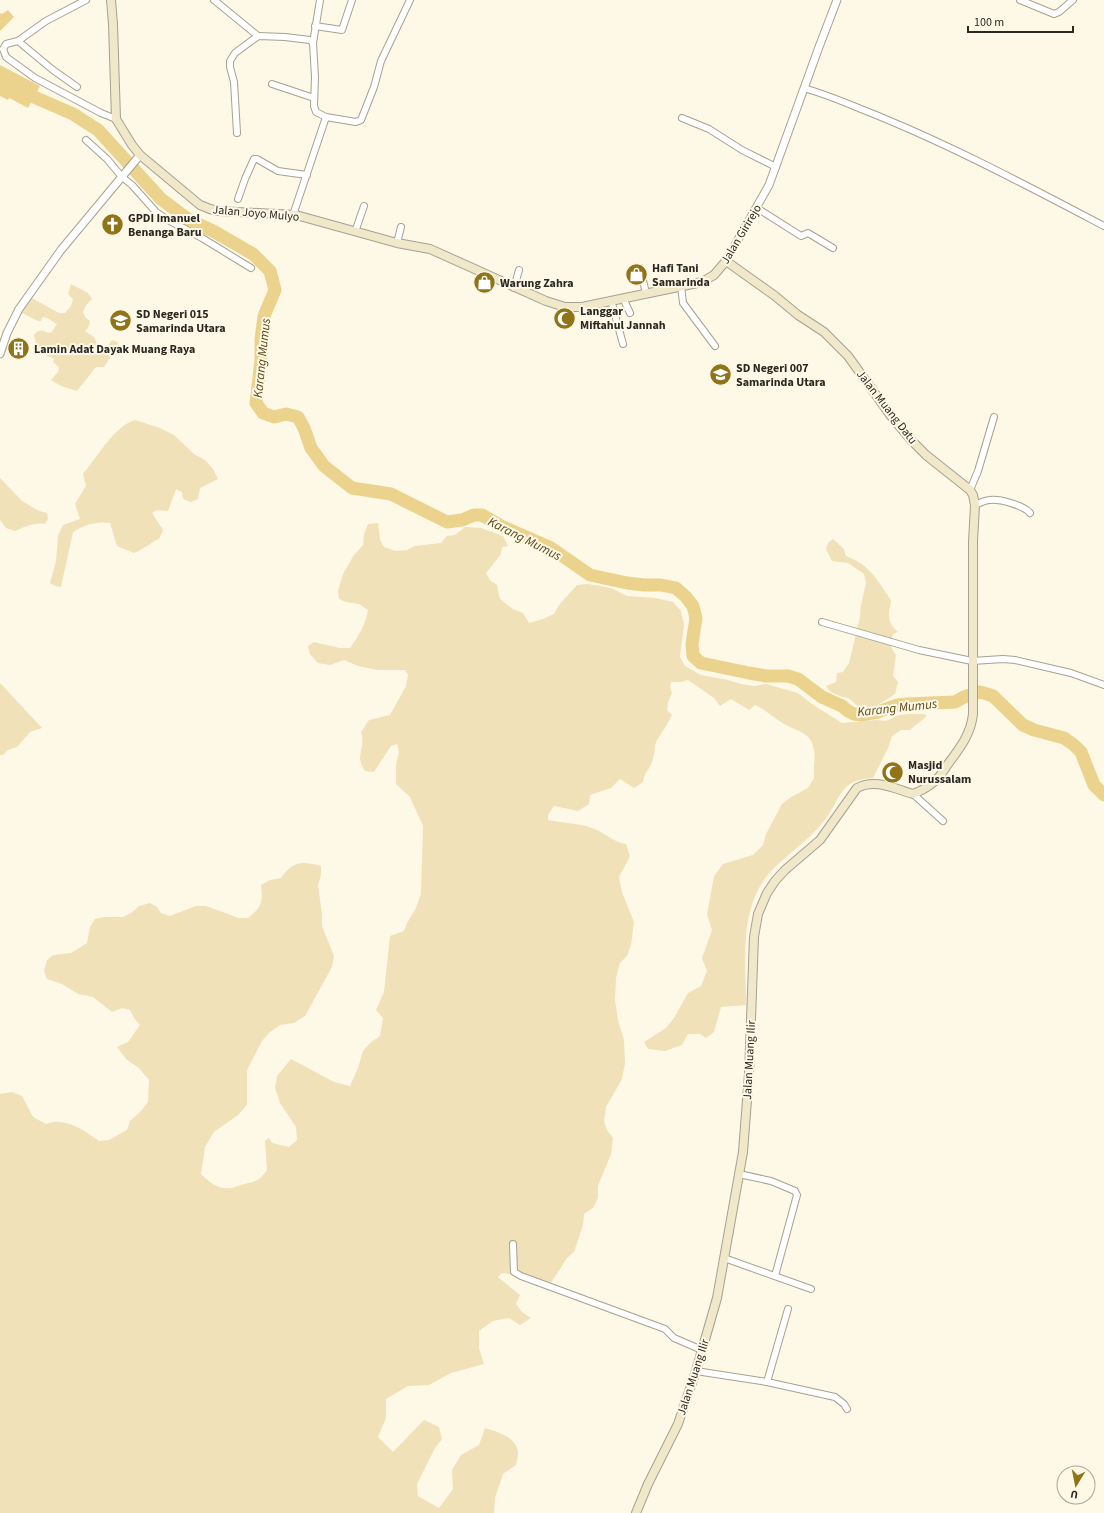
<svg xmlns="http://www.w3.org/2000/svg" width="1104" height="1513" viewBox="0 0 1104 1513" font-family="'Source Sans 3',sans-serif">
  <rect width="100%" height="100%" fill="#fef8e7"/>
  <g fill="#f0e1b8">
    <path d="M71,284L88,293L92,299L86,305L83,312L85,317L90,321L89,326L85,331L94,337L99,348H106L112,340L118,342C115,353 110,357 104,367H96L77,391L61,386L51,380L58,372L59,367L53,362L54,359L46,355H41L34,348L36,345L34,335C39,329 42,330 48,333L52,332L57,324L47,318L43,317L41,321H38L20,312L30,297L59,313H65L71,306L73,299L68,294Z"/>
    <path d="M135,420L160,428L174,435L194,454L205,460L213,469L218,479L200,488L198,499L191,502L183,499L182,492L176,489L168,511L157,510L152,513L163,530L159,539C150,543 144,549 134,553L117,546L110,523C96,521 84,525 73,532L61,587L55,586L50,583L56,561L58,536L63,525L80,519L75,504L86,486L83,474C97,458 114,426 135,420Z"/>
    <path d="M0,478L22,501L39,511L47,513L48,519L45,524C33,522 26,527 15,531L6,528L0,520Z"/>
    <path d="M378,523L380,540L384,547L396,551L407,550L415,546L441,543L447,536L455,535L465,527L481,528L503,536L508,546L502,547L501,554L486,573L490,580L497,585L500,599L513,609L523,613L529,623L543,619L554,614L559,605L577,585L587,584L596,585L613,589L627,596L656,598L673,602L681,611L684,625L680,657L685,666L701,675L728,680L741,684L754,686L766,684L798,693L812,704L842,723L877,720L886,721L899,715L909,714H922L927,715C923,721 916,724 910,730H901L892,736L888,748L873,778C838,780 842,798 824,821C810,839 789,853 773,869C738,905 746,959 746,1005L721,1007L714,1032L706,1038L700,1034H688L682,1045L665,1051L648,1049L644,1042L666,1028L674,1018L688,993L701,986L707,971L702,958L712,930L707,915L714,876L723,864L753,855L763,845L766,834L782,804L791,797L808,788L814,778C813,768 816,756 813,746C810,732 794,730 784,724C774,718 766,710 755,705L749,710L731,699L720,706L714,698L688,680L681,682H671L670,687L672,693L668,702L667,710L672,715C668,724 662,732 657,740C654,745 655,755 652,762C649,771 645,770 643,782L634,788L620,779L611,788L590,795L589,804L578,811L554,806L548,815V820C562,823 578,823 592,828C606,833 611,841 626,844L630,856L619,877L622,892L634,922L631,945L627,956L620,963L616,978L615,1000L618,1020L624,1040L625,1063L622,1079L606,1107L604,1121L607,1130L613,1138L611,1154L598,1186V1198L593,1208L584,1214L583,1225L574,1252L567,1258L549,1286L519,1275L502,1273L498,1277L520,1295L516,1304L522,1312L531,1318L520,1325L509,1318L493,1321L479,1331V1348L484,1364L451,1373L429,1385L408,1386L386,1399V1418L378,1437L393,1452L424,1420L439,1427L442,1439L435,1448L417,1484L418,1496L439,1508L453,1489L452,1470L461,1455L479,1445L485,1428C498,1432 516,1437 518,1452C518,1455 517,1461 516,1465L503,1474L495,1498L494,1513H0V1094L12,1092L22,1096L33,1117L46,1124C50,1123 54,1121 58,1122C73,1122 88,1133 99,1141L109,1140L127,1130L130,1121L141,1111L148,1102L149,1080L139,1068L127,1060L117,1047L128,1042L140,1025L134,1018L130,1010L122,1008L112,1012L93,997L78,994L62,984L47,979L44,971L47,960L53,955L71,953L87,943L90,927L95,919L104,917H123L131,913L139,906L150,903L157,907L161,913L170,916L196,906H206L239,918H248C262,907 263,902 261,885L270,880L281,878C293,861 302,861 321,866V875L318,885L322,914V926L334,956L332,967L305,1016L294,1023L280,1025L270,1032L262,1041L247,1070V1105L238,1115L214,1132L205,1147L201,1174C210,1183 219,1190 232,1188C236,1187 240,1185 244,1184C257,1181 259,1181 267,1170L265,1141L269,1138L272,1143L289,1147L297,1140L296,1127L280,1103L275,1088L277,1076L291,1059L334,1082L350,1086L358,1068L363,1051L371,1042L380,1036L383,1018L376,1010L384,992L390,936L404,931L407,923L415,910L421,894L423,826L410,797L396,784V765L399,752L397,744L391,746L374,772L365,771C358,760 360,757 362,745C363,741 362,736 361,732L369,720L390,715L406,686L408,675L405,670H377L358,666L344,660L330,665L318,663L310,654L308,646L314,642L340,648H350C358,637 366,624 368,610L359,604L346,602L339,599L338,591L343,574L354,555L363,545L364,534L368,524Z"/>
    <path d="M833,539L844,549L846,556C866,563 876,577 886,593C888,596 890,598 891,601C891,606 889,609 889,613C888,621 893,628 898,632L893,634C890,643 890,647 896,655L893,676L898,682L895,694C884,701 871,712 858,706C854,704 852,699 847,698C838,695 832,695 826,686L836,682L837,673L843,672L849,663L860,617L861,605L866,583L864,574L848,563L832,561L826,549L828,543Z"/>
    <path d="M0,683L42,728L30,732L17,747L8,750L3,755H0Z"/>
  </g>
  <g fill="#ebd28d">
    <path d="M8,10L14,17L0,31V13L2,14Z"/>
    <path d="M0,65L40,86L28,108L9,98L8,100L0,96Z"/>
  </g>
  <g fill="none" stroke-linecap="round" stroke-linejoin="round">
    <path stroke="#ebd28d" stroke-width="13" d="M34,97L73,114L98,130L161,199L189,220L213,231L253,254L270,271L275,290L264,316L261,340V360L256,403L263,413L274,417L286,414L298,417L304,428L311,448L324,466L352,488L391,494L447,522L462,520L474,515H482L501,526L551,548L590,575L627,583L644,585H661L676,588L686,597L693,606L696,618L692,644L693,656L701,663L749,673L766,676H788L798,679L822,697L842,706L848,711L854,714L861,715L878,712L897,705L907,704L955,702L964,697L980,692L987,694L993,696L1023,725L1034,730L1064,738L1074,745L1081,752L1094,785L1104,795"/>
    <defs>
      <g id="minor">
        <path d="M86,0L46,21L18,41L6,44L3,49L6,57L35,78L101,113L116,119"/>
        <path d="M214,0L258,36"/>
        <path d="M1020,0L1054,14L1059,12L1073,0"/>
        <path d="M315,26L342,30L352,0"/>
        <path d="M18,41L53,70L77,87"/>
        <path d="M313,43L320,0"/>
        <path d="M272,84L314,98"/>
        <path d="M804,88C824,94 842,101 861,109C945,142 1024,184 1104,226"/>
        <path d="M326,117L356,122L361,120L374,87L381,61L410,0"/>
        <path d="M682,118L709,129L742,150L776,167"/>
        <path d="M237,133L234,82L230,67V61L235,53L258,36L285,37L310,40L313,43L315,77L314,106L316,112L326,117L293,215"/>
        <path d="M86,140L107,159L122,177L132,185L156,212L168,220L202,238L251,268"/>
        <path d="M238,199L245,179L254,159H257L278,171L307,175"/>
        <path d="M757,208L801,236L808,233L833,248"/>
        <path d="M355,232L364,206"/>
        <path d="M397,243L401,227"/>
        <path d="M640,268L646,293"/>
        <path d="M681,286L683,303L715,346"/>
        <path d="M514,288L519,270"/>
        <path d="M623,298L630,313"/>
        <path d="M611,300L623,344"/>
        <path d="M970,490L978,471L994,417"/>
        <path d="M975,505C980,503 985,500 990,500C1000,499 1023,505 1030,513"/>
        <path d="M822,622L919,650L972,661L1003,659L1015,660L1071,673L1104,685"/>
        <path d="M913,794L943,821"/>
        <path d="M739,1174L771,1181L795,1191L797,1195L775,1276"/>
        <path d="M513,1244L514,1272L521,1276L665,1329L674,1338L702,1350"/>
        <path d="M724,1258L811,1289"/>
        <path d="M696,1371L767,1382L835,1397L844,1404L847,1409"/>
        <path d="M767,1382L788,1309"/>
      </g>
      <g id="tertiary">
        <path d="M726,261L769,185L819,47L837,0"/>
        <path d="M0,354L7,333L19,309L61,250L140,155"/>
      </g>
      <path id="secondary" d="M111,0L113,24L116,119L132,145L140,155L200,205L210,209L219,211L296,215L397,243L430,249L546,301L565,307H582L702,282L714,275L726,261L775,296L798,315L824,332L848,356L891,416L911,440L926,455L970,490L973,495L975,505L973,542V714C971,734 960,748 948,764C944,770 940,777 935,781C928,787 921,791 913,794C895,789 875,778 857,788L820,840L785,870L775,881L767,893L758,914L754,937L749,1074L743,1152L717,1298L696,1371L678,1424L648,1484L636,1513"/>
    </defs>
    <use href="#minor" stroke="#a6a191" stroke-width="8"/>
    <use href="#tertiary" stroke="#a6a191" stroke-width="9"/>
    <use href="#secondary" stroke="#a6a191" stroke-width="10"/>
    <use href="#minor" stroke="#fff" stroke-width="6"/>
    <use href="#tertiary" stroke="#fff" stroke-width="7"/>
    <use href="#secondary" stroke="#f1e7c9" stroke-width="8"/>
  </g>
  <defs>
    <symbol id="church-disc" viewBox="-11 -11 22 22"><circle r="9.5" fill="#8f7418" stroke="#fef8e7"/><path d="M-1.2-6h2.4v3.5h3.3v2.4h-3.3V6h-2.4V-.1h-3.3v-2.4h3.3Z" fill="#fff"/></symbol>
    <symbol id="shop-disc" viewBox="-11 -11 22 22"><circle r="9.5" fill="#8f7418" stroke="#fef8e7"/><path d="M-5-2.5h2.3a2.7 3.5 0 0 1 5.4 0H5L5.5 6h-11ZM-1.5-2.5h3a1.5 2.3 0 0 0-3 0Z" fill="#fff"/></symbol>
    <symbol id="mosque-disc" viewBox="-11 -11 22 22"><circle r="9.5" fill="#8f7418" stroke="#fef8e7"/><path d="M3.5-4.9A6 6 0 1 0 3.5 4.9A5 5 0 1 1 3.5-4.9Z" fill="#fff"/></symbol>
    <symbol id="school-disc" viewBox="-11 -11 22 22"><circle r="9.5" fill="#8f7418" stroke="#fef8e7"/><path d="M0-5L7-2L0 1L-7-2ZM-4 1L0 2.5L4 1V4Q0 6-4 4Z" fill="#fff"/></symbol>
    <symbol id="building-disc" viewBox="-11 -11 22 22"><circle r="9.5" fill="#8f7418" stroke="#fef8e7"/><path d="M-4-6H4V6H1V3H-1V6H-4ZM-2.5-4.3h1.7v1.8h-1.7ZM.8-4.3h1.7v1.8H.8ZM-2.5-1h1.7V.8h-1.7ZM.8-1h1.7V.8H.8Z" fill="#fff"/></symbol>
  </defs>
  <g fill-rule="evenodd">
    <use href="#church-disc" x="100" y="212" width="25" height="25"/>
    <use href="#shop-disc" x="624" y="262" width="25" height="25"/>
    <use href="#shop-disc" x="472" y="270" width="25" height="25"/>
    <use href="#mosque-disc" x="552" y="306" width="25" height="25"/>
    <use href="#school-disc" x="108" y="308" width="25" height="25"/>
    <use href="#building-disc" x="6" y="336" width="25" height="25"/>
    <use href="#school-disc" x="708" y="362" width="25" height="25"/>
    <use href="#mosque-disc" x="880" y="760" width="25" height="25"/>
  </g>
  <g text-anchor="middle" stroke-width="4" stroke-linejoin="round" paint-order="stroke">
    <g font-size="12" fill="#2a2822" stroke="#fef8e7">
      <text transform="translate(256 213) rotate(5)" y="4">Jalan Joyo Mulyo</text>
      <text transform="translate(741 234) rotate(-59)" y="4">Jalan Girirejo</text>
      <text transform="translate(887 407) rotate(52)" y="4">Jalan Muang Datu</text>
      <text transform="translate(749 1060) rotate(-87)" y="4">Jalan Muang Ilir</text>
      <text transform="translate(693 1377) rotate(-72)" y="4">Jalan Muang Ilir</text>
    </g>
    <g font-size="12" font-weight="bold" fill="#2a2822" stroke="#fef8e7" text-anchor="start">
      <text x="128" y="222">GPDI Imanuel<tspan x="128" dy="14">Benanga Baru</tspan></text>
      <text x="652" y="272">Hafi Tani<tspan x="652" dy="14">Samarinda</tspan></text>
      <text x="500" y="287">Warung Zahra</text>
      <text x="580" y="315">Langgar<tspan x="580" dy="14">Miftahul Jannah</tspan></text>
      <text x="136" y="318">SD Negeri 015<tspan x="136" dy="14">Samarinda Utara</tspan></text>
      <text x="34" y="353">Lamin Adat Dayak Muang Raya</text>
      <text x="736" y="372">SD Negeri 007<tspan x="736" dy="14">Samarinda Utara</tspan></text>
      <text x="908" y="769">Masjid<tspan x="908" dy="14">Nurussalam</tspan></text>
    </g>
    <g font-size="13" font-style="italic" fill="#584712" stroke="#fef8e7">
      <text transform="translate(261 358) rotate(-84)" y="5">Karang Mumus</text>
      <text transform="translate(525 538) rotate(27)" y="5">Karang Mumus</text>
      <text transform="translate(897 707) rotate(-6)" y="5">Karang Mumus</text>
    </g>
  </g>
  <g transform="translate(1076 1485) rotate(190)"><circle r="19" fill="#fef8e7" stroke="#a9a598"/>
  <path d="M0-3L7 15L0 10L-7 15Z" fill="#8f7418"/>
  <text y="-6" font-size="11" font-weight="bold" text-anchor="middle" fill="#2a2822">U</text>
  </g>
  <path d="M968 26v6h105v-6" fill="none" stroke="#2a2822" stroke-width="2"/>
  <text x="974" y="26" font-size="12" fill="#2a2822" stroke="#fef8e7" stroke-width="3" paint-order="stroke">100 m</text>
</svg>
